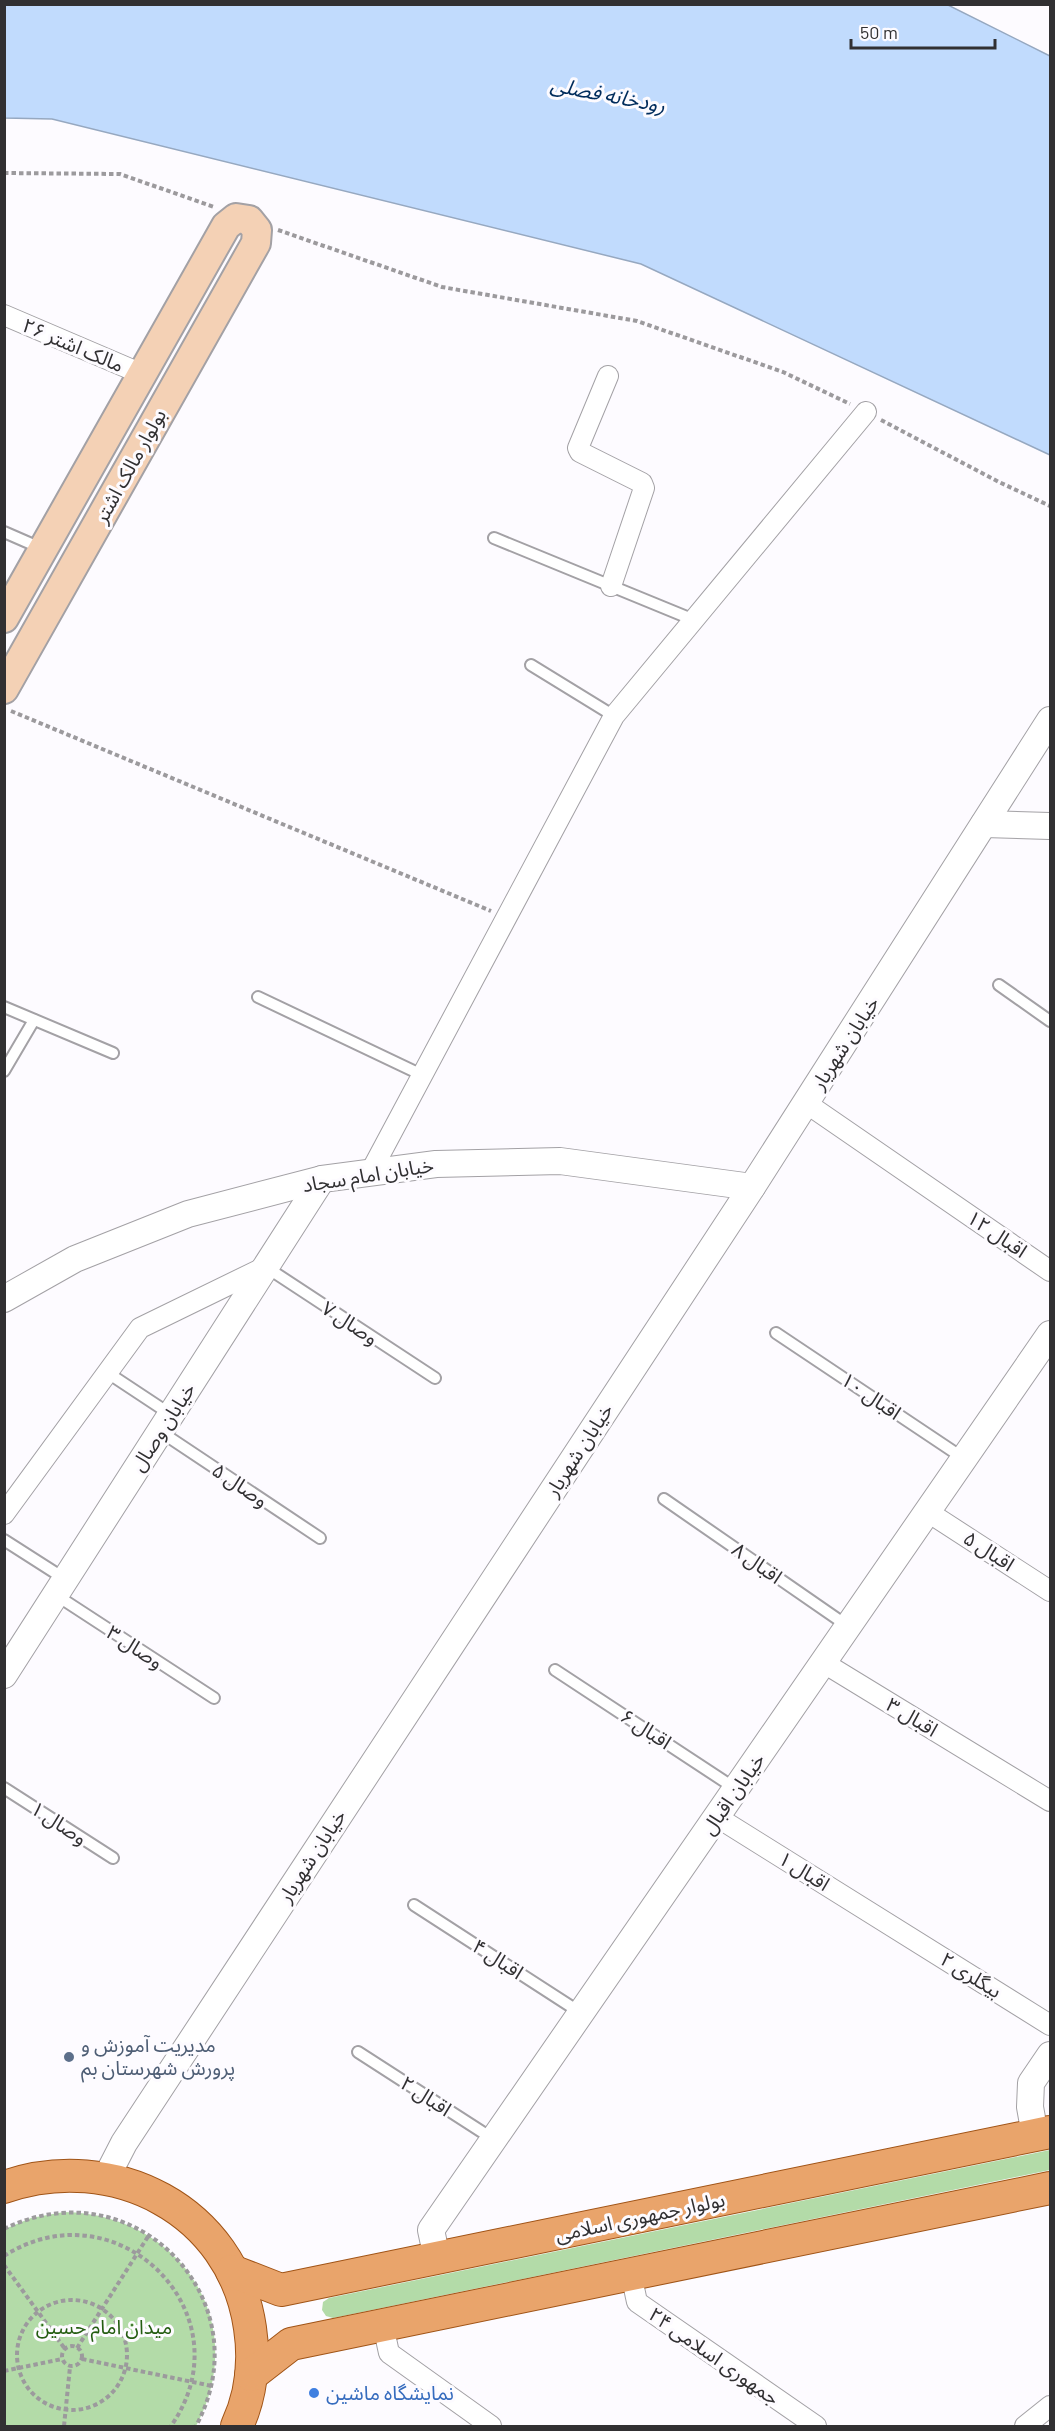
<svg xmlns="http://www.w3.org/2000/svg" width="1055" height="2431" viewBox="0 0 1055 2431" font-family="Barlow,'Noto Sans Arabic',sans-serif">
  <rect width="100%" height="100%" fill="#fdfbff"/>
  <g fill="#b3dba8">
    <path d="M1050,2150V2170L333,2318L326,2316L322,2310L323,2302L329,2298Z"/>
    <path d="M64,2212C179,2214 252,2322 196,2426H5V2229L31,2218Z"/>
  </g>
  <path fill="#c1dbfd" stroke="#96a8c0" stroke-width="1.5" d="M5,4L948,5L1050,56V455L641,264L52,119L5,118Z"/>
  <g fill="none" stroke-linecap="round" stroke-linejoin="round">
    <defs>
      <g id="service">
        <path d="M4,532L43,549"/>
        <path d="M494,538L694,620"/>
        <path d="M531,665L614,716"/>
        <path d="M999,985L1050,1021"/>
        <path d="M258,997L422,1075"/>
        <path d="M4,1007L113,1053"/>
        <path d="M4,1071L34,1020"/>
        <path d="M266,1267L435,1378"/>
        <path d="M776,1333L963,1458"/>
        <path d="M108,1373L170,1414"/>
        <path d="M161,1432L320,1538"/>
        <path d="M664,1499L849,1627"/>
        <path d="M4,1540L65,1579"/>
        <path d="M56,1595L214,1698"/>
        <path d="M555,1670L736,1789"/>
        <path d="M4,1788L113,1858"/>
        <path d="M414,1905L581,2013"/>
        <path d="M358,2052L493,2139"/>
      </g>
      <g id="minor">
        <path d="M4,315L142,374"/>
        <path d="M608,376L578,448L580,452L642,483L644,488L611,586"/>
        <path d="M806,1103L1050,1271"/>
        <path d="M370,1173L614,716L866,412"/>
        <path d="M928,1512L1050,1591"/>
        <path d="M4,1514L140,1328L265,1267"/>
        <path d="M824,1663L1050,1801"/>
        <path d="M717,1817L1050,2025"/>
        <path d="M631,2274L637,2302L816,2426"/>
        <path d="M383,2325L389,2353L491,2426"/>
        <path d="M1025,2426L1050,2406"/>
      </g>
      <g id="tertiary">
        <path d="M984,824L1050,826"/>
        <path d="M4,1299L75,1259L188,1214L322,1179L436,1164L560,1161L752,1187"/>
        <path d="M4,1675L322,1179"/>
        <path d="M1035,2135L1030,2107L1031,2083L1050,2055"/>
        <path d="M106,2178L124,2143L752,1187L1050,720"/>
        <path d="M437,2258L431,2230L1050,1334"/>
      </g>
      <path id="secondary" d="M4,618L226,226L236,218L249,220L257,230L256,243L4,689"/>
      <g id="primary">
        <path d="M4,2187C113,2149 233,2210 250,2328C255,2361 251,2396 237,2426"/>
        <path d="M232,2271L281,2290L1050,2132"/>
        <path d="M251,2375L291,2344L1050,2188"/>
      </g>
    </defs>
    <use href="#service" stroke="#a3a1a5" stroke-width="14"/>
    <use href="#minor" stroke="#a3a1a5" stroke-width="22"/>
    <use href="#tertiary" stroke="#a3a1a5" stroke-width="28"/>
    <use href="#secondary" stroke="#a3a1a5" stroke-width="32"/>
    <use href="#primary" stroke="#a05417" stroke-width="34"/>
    <g stroke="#9c9a9d" stroke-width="4" stroke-dasharray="4.5 3" stroke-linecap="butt">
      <path d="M4,173L120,174L214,207"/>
      <path d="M278,230L442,287L637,321L783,372L850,404"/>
      <path d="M881,420L999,482L1050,506"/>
      <path d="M11,711L491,911"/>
      <path d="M4,2229C134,2165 264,2300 196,2426"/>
      <path d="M4,2256C118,2183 249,2315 171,2426"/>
      <path d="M4,2265L65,2349"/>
      <circle cx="72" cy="2355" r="55"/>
      <circle cx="72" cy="2356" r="10"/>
      <path d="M77,2348L149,2235"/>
      <path d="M82,2359L212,2386"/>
      <path d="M4,2371L62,2359"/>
      <path d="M64,2426L70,2367"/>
    </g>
    <use href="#service" stroke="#fff" stroke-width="10"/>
    <use href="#minor" stroke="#fff" stroke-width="20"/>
    <use href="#tertiary" stroke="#fff" stroke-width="26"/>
    <use href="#secondary" stroke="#f4d1b5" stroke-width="28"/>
    <use href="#primary" stroke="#e9a46b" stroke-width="32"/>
  </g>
  <circle fill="#5c6f8a" stroke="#fdfbff" stroke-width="2" cx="69" cy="2057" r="6"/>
  <circle fill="#3f7fe0" stroke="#fdfbff" stroke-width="2" cx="314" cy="2393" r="6"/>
  <g text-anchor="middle" stroke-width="6" stroke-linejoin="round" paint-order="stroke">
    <g font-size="20" fill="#313032" stroke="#fdfbff">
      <text transform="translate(73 345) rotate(23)" y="7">مالک اشتر ۲۶</text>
      <text transform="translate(130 466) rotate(-61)" y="7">بولوار مالک اشتر</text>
      <text transform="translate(845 1043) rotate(-57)" y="7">خیابان شهریار</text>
      <text transform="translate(368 1175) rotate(-9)" y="7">خیابان امام سجاد</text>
      <text transform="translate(997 1234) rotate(34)" y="7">اقبال ۱۲</text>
      <text transform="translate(350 1323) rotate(33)" y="7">وصال ۷</text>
      <text transform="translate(871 1396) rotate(34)" y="7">اقبال ۱۰</text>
      <text transform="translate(163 1427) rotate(-57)" y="7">خیابان وصال</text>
      <text transform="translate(579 1450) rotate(-57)" y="7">خیابان شهریار</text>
      <text transform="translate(240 1485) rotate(34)" y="7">وصال ۵</text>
      <text transform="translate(989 1551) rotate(33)" y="7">اقبال ۵</text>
      <text transform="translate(757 1563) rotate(35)" y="7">اقبال ۸</text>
      <text transform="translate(135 1647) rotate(33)" y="7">وصال ۳</text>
      <text transform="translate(912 1717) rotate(31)" y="7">اقبال ۳</text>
      <text transform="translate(646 1729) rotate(33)" y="7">اقبال ۶</text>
      <text transform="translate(733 1794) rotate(-55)" y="7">خیابان اقبال</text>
      <text transform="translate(59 1823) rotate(33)" y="7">وصال ۱</text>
      <text transform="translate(312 1856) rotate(-57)" y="7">خیابان شهریار</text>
      <text transform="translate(804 1871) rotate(32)" y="7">اقبال ۱</text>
      <text transform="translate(498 1959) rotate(33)" y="7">اقبال ۴</text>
      <text transform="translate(971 1975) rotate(32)" y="7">بیگلری ۲</text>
      <text transform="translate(426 2096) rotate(33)" y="7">اقبال ۲</text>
      <text transform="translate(640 2217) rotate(-12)" y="7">بولوار جمهوری اسلامی</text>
      <text transform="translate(714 2356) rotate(35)" y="7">جمهوری اسلامی ۲۴</text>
    </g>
    <g font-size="20" fill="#4e5e75" stroke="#fdfbff" text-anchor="start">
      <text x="81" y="2052">مدیریت آموزش و<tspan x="81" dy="23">پرورش شهرستان بم</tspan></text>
    </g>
    <g font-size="20" fill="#245d11" stroke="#fdfbff">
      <text x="104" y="2334">میدان امام حسین</text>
    </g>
    <g font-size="20" fill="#366cbe" stroke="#fdfbff" text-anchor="start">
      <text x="326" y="2400">نمایشگاه ماشین</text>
    </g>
    <g font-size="21" font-style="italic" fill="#002c5c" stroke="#fdfbff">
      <text transform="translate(608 95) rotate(11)" y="7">رودخانه فصلی</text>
    </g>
  </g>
  <rect width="1055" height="2431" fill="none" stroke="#313032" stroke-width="12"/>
  <path d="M851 39v9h144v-9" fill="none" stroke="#313032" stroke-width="3"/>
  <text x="860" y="39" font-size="18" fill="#313032" stroke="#fdfbff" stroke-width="4.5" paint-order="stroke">50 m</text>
</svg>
